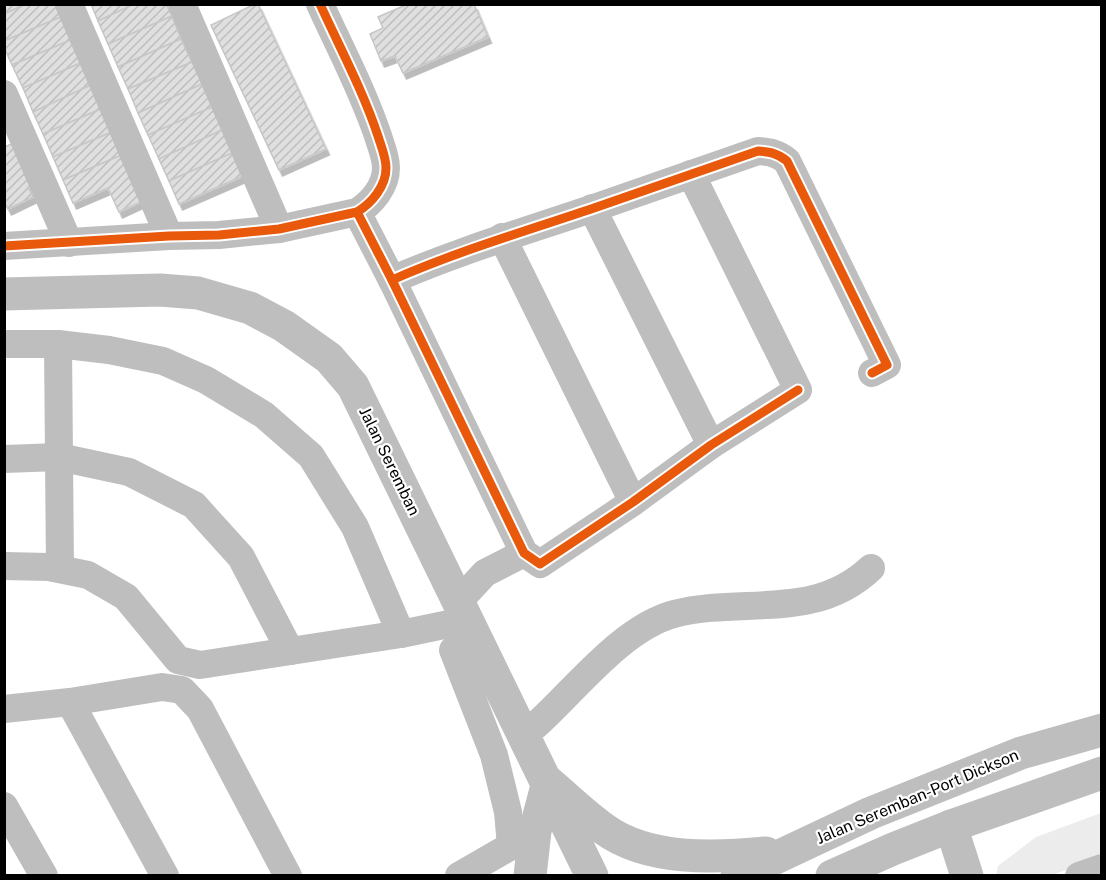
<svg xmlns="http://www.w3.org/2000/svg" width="1106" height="880" viewBox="0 0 1106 880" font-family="'Public Sans',sans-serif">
  <defs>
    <pattern id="building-hatch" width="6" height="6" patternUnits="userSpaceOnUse" patternTransform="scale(1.5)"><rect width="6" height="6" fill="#dfdfdf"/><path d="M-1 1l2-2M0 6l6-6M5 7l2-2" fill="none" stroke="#bebebe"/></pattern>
    <filter id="shadow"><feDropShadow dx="3.5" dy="6" stdDeviation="0" flood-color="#0004"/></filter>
  </defs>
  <rect width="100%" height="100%" fill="#fff"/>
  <path fill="#ececec" d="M1101,813V857L1052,875L996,876L998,866L1036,837Z"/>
  <g fill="url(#building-hatch)" stroke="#c7c7c7" stroke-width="1.5" filter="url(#shadow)">
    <path d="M4,4H26L4,14Z"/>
    <path d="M26,4H58L63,16L4,41V14Z"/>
    <path d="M91,4H134L98,21Z"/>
    <path d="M134,4H166L172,16L108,44L98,21Z"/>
    <path d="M255,4H258L326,149L279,170L211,25Z"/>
    <path d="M408,4H474L488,37L403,73L395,56L381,61L370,34L383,28L378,17Z"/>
    <path d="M63,16L73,39L12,65L4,47V41Z"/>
    <path d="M172,16L181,39L118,67L108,44Z"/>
    <path d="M73,39L83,62L23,88L12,65Z"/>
    <path d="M181,39L192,62L128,89L118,67Z"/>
    <path d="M83,62L93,84L33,112L23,88Z"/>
    <path d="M192,62L202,84L138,113L128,89Z"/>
    <path d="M93,84L103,108L43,134L33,112Z"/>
    <path d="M202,84L212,107L148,135L138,113Z"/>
    <path d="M212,107L222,130L159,159L148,135Z"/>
    <path d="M103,108L114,131L53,157L43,134Z"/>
    <path d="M222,130L232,153L169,181L159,159Z"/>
    <path d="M114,131L124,154L63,180L53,157Z"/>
    <path d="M14,143L33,184L28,187L33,197L8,209L4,201V147Z"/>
    <path d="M232,153L243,176L179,204L169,181Z"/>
    <path d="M124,154L145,200L119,212L108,188L73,203L63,180Z"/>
  </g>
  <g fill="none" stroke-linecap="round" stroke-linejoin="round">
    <g stroke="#bebebe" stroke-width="28">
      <path d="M69,4L169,236"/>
      <path d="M182,4L279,229"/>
      <path d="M4,94L69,243"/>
      <path d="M592,208L711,445"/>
      <path d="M357,212L392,280L524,553L540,564L633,502L711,445L798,390L691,174"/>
      <path d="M502,237L633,502"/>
      <path d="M4,246L169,236L219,235L279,229L357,212C372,203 386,186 386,168C386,157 381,146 378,136C363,91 340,48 320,4"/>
      <path d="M392,280C458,251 526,231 594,208C649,189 703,170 758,151C770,152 777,153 787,161L887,365L872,373"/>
      <path d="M4,344H58L109,350L163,361L206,380L264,415L311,456L355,527L401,634"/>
      <path d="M58,344L60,569"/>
      <path d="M4,459L59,457L129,472L194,505L241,557L290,651"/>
      <path d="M4,566L49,567L88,575L126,597L178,660L200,665L401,634L468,620"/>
      <path d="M459,601L485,573L524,553"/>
      <path d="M70,702L165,876"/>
      <path d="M4,709L70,702L162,687L182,690L200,709L288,876"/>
      <path d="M524,733L536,725C576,689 622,628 674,614C743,596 814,622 871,568"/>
      <path d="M4,806L44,876"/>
      <path d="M459,876L511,846L508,812L494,755L453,650L478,639"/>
      <path d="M1079,876L1102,868"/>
    </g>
    <path stroke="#bebebe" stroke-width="33" d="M4,294L160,290L198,293L250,308L284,326L329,358L353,386L592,876"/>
    <g stroke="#bebebe" stroke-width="33">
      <path d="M951,826L967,876"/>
      <path d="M530,876L535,831L548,782C566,797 584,815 604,829C648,861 715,858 766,853"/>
      <path d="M737,876L871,813L1021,753L1102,730"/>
      <path d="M832,876L893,849L951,826L1102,773"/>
    </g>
    <defs>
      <g id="cycleway">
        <path d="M357,212L392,280L524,553L540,564L633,502L711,445L798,390"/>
        <path d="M4,246L169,236L219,235L279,229L357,212C372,203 386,186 386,168C386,157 381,146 378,136C363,91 340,48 320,4"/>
        <path d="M392,280C458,251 526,231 594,208C649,189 703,170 758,151C770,152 777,153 787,161L887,365L872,373"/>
      </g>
    </defs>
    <use href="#cycleway" stroke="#fff" stroke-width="13"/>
    <use href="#cycleway" stroke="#e8590c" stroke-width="9"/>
  </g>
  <g text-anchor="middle" stroke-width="4.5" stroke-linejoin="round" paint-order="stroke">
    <g font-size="16" fill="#000" stroke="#fff">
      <text transform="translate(390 461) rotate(64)" y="6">Jalan Seremban</text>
      <text transform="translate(917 796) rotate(-23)" y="6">Jalan Seremban-Port Dickson</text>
    </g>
  </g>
  <rect width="1106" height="880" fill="none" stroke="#000000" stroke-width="12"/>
</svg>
